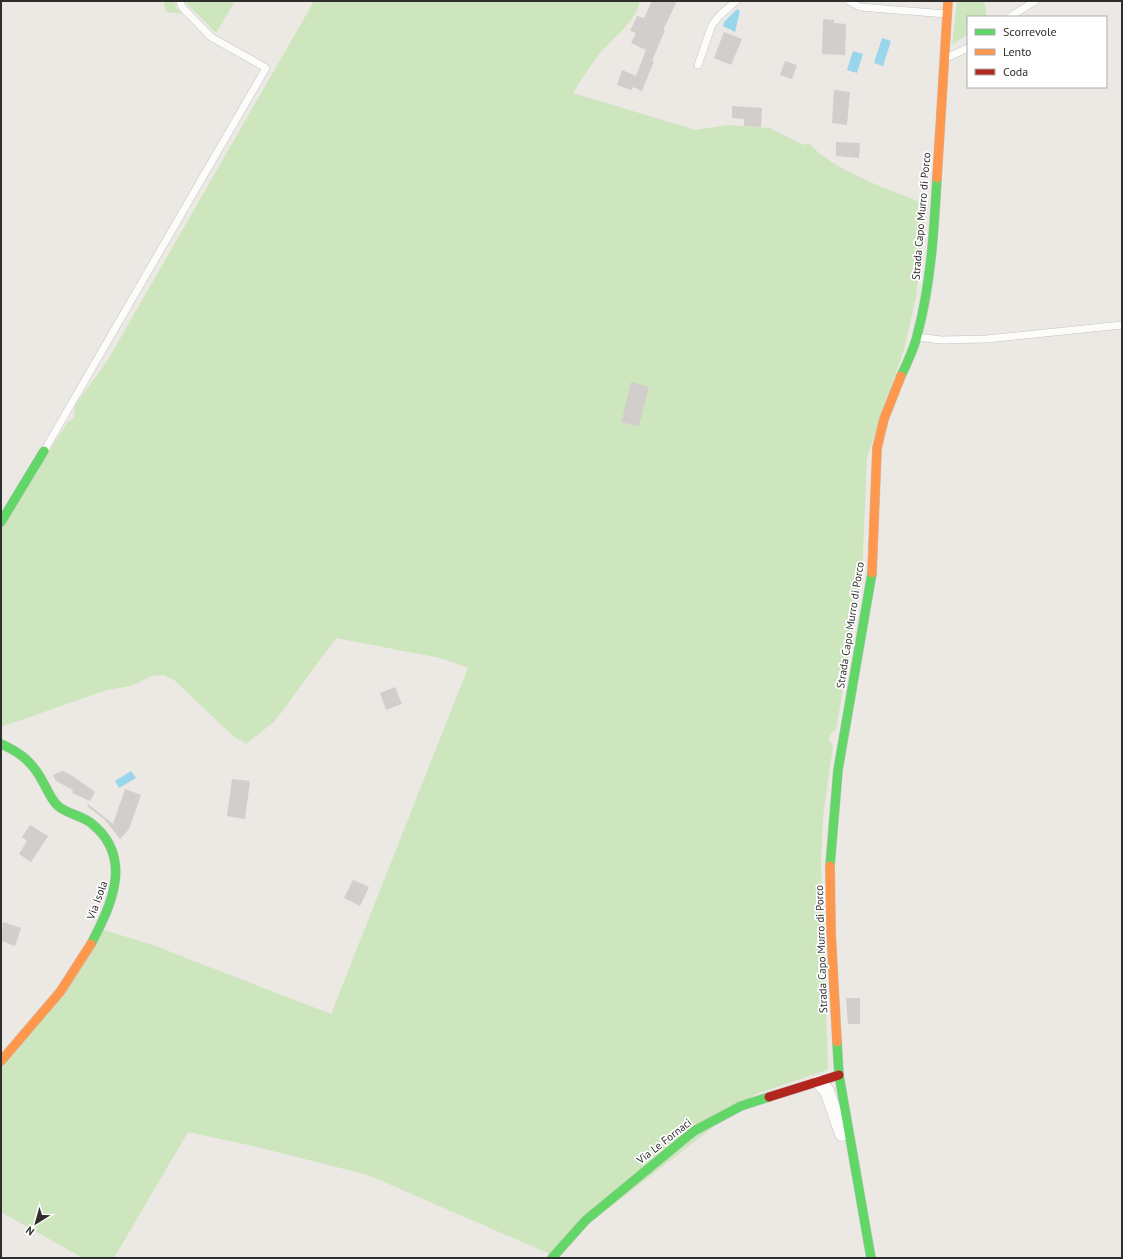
<svg xmlns="http://www.w3.org/2000/svg" width="1123" height="1259" viewBox="0 0 1123 1259" font-family="'PT Sans',sans-serif">
  <rect width="100%" height="100%" fill="#ece8e4"/>
  <g fill="#cee6be">
    <path d="M165,1H175L176,7L182,14L166,12L164,4Z"/>
    <path d="M186,1H235L216,33L187,4Z"/>
    <path d="M314,1H640C636,21 614,37 601,52C591,65 581,79 573,93L696,130L728,125L769,128L804,145L809,143C834,172 892,190 927,205L916,297L905,346L867,458L862,576L836,730L830,734L829,740L833,746L823,817L821,862L828,1067L827,1070L756,1094L550,1254L368,1175L257,1147L188,1132L114,1258H83L1,1212V1067L104,930L153,945L331,1014L468,668L440,658L336,638L275,721L246,744L232,735L174,680L164,675L152,676L131,686L107,690L1,727V528L67,423L74,418L75,405L106,363Z"/>
    <path d="M957,1H984L987,17H968V34L952,45Z"/>
  </g>
  <g fill="#99d6ec">
    <path d="M737,9L740,11L735,32L723,26L724,22Z"/>
    <path d="M882,38L891,41L883,66L874,63Z"/>
    <path d="M853,51L863,54L857,73L847,70Z"/>
    <path d="M131,771L136,778L119,788L115,781Z"/>
  </g>
  <g fill="#d1cecb">
    <path d="M652,1H677L663,30H665L652,61H654L642,91L633,87L631,90L617,85L622,70L636,76L646,50L631,43L636,33L630,31L637,16L644,18Z"/>
    <path d="M823,19L834,20V23L846,24L845,55L822,54Z"/>
    <path d="M724,32L742,39L731,65L714,58Z"/>
    <path d="M785,61L797,65L792,79L780,75Z"/>
    <path d="M834,90L850,92L847,125L832,123Z"/>
    <path d="M732,106L762,108L761,127L744,126V119L732,118Z"/>
    <path d="M836,142L860,143L859,158L836,156Z"/>
    <path d="M631,382L649,387L639,426L621,422Z"/>
    <path d="M395,687L402,704L386,710L380,693Z"/>
    <path d="M63,771L74,777L95,792L90,801L72,793L73,790L56,781L53,775Z"/>
    <path d="M232,779L250,781L245,819L227,816Z"/>
    <path d="M125,789L141,795L129,829L120,839L105,820L87,806L88,804L113,824Z"/>
    <path d="M30,825L48,836L31,862L19,854L27,841L22,837Z"/>
    <path d="M353,880L369,887L360,906L344,898Z"/>
    <path d="M3,922L21,928L15,946L1,941Z"/>
    <path d="M846,998H860V1024H848Z"/>
  </g>
  <g fill="none" stroke-linecap="round" stroke-linejoin="round">
    <defs>
      <g id="lane">
        <path d="M849,1L860,7L946,14"/>
        <path d="M1010,17L1035,1"/>
        <path d="M948,57L968,48"/>
        <path d="M698,65L712,25L720,15L736,1"/>
        <path d="M917,337L941,340L986,339L1122,325"/>
        <path d="M44,451L266,68L211,37L182,7L180,1"/>
      </g>
      <path id="street" d="M819,1082L827,1091L842,1134"/>
      <g id="fast">
        <path d="M901,376C907,363 914,349 917,336C931,284 934,231 937,178"/>
        <path d="M1,522L44,451"/>
        <path d="M1,744C22,753 34,764 44,784C48,791 51,799 57,805C64,813 81,815 91,823C134,857 112,904 91,944"/>
        <path d="M830,866L838,770L872,573"/>
        <path d="M837,1042L839,1075L871,1258"/>
        <path d="M552,1258L586,1220L694,1131L741,1106L769,1097"/>
      </g>
      <g id="slow">
        <path d="M937,178L948,1"/>
        <path d="M872,573L877,448L884,419L901,376"/>
        <path d="M830,866L831,932L837,1042"/>
        <path d="M1,1061L60,992L91,944"/>
      </g>
      <path id="jam" d="M769,1097L839,1075"/>
    </defs>
    <use href="#lane" stroke="#c5c4c5" stroke-width="8"/>
    <use href="#street" stroke="#c5c4c5" stroke-width="15"/>
    <use href="#fast" stroke="#c5c4c5" stroke-width="10"/>
    <use href="#slow" stroke="#c5c4c5" stroke-width="10"/>
    <use href="#jam" stroke="#c5c4c5" stroke-width="10"/>
    <use href="#lane" stroke="#fcfcfb" stroke-width="7"/>
    <use href="#street" stroke="#fcfcfb" stroke-width="14"/>
    <use href="#fast" stroke="#63d668" stroke-width="9"/>
    <use href="#slow" stroke="#ff974d" stroke-width="9"/>
    <use href="#jam" stroke="#b3261e" stroke-width="9"/>
  </g>
  <g text-anchor="middle" stroke-width="3.5" stroke-linejoin="round" paint-order="stroke">
    <g font-size="11" fill="#2e2e2e" stroke="#fff">
      <text transform="translate(921 216) rotate(-85)" y="4">Strada Capo Murro di Porco</text>
      <text transform="translate(850 625) rotate(-81)" y="4">Strada Capo Murro di Porco</text>
      <text transform="translate(97 900) rotate(-70)" y="4">Via Isola</text>
      <text transform="translate(821 949) rotate(-92)" y="4">Strada Capo Murro di Porco</text>
      <text transform="translate(664 1141) rotate(-38)" y="4">Via Le Fornaci</text>
    </g>
  </g>
  <rect width="1123" height="1259" fill="none" stroke="#2e2e2e" stroke-width="4"/>
  <rect x="967" y="16" width="140" height="72" fill="#ffffff" stroke="#ababab"/>
  <rect x="975" y="29" width="20" height="6" fill="#63d668" stroke="#ababab"/>
  <text x="1003" y="36" font-size="12" fill="#2e2e2e">Scorrevole</text>
  <rect x="975" y="49" width="20" height="6" fill="#ff974d" stroke="#ababab"/>
  <text x="1003" y="56" font-size="12" fill="#2e2e2e">Lento</text>
  <rect x="975" y="69" width="20" height="6" fill="#b3261e" stroke="#ababab"/>
  <text x="1003" y="76" font-size="12" fill="#2e2e2e">Coda</text>
  <g transform="translate(36 1223) rotate(217)" stroke="#ffffff" stroke-width="3" paint-order="stroke">
  <path d="M0-3L7 15L0 10L-7 15Z" fill="#2e2e2e"/>
  <text y="-6" font-size="11" font-weight="bold" text-anchor="middle" fill="#2e2e2e">N</text>
  </g>
</svg>
